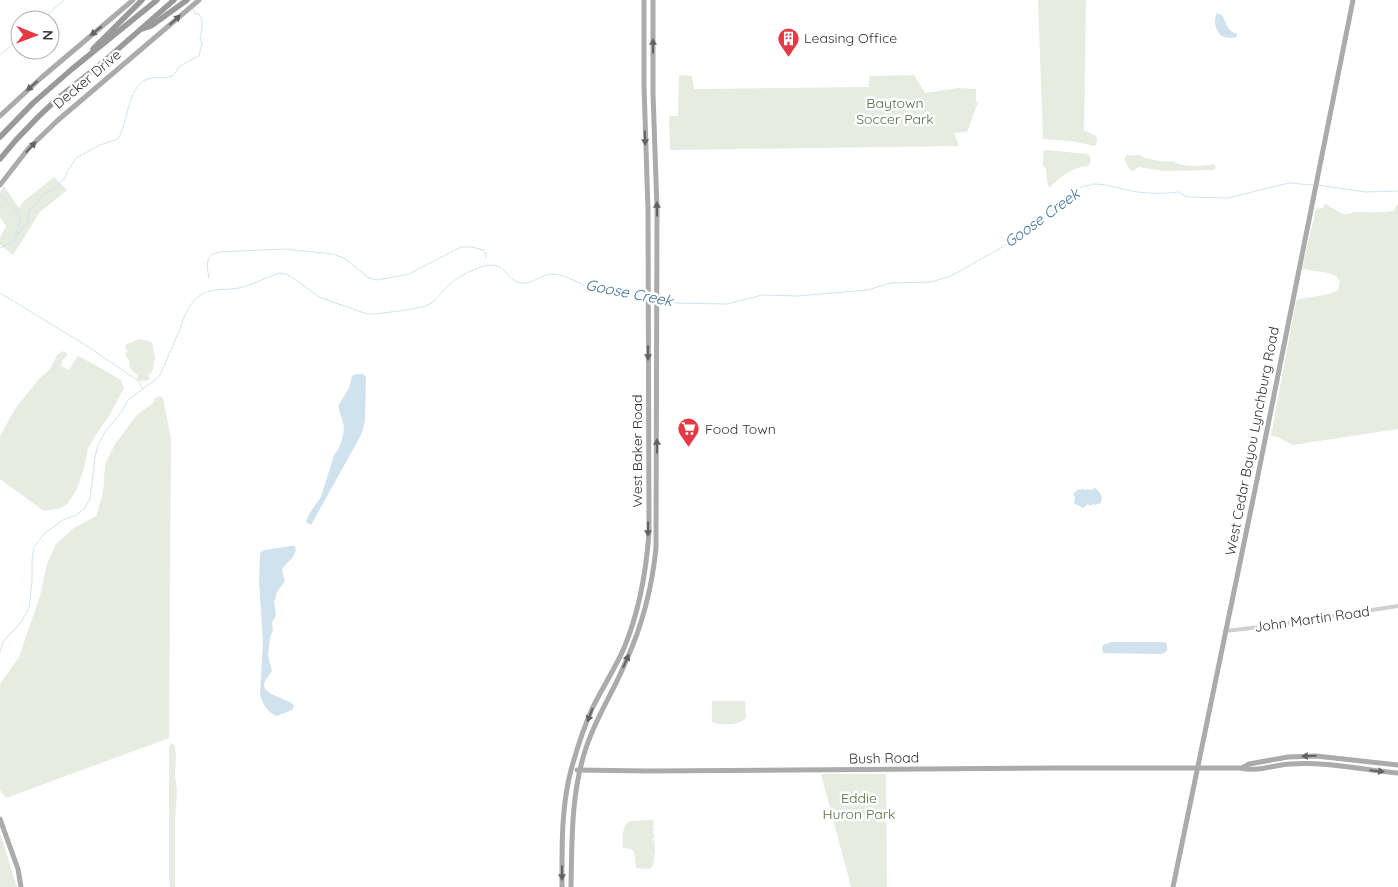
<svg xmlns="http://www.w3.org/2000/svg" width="1398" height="887" viewBox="0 0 1398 887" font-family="Quicksand,sans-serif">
  <rect width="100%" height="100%" fill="#fff"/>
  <g fill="#e6ecdf">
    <path d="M1038,0H1086L1084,130L1096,136L1097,140L1095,146L1070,141L1043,139Z"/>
    <path d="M679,75L692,76L694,89L869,87V76L914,75L925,93L959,88L976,89V102H978L967,132L954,133L959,146L670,150L669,116H678Z"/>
    <path d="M1045,150L1088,154C1091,157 1092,162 1088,166C1072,167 1061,176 1049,188L1047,181L1046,169L1043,165V153Z"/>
    <path d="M1127,155H1140L1142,157C1151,159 1162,163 1172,161C1184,168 1201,166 1214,164L1216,167L1214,170L1164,171L1138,167L1133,171L1130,170L1124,159Z"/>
    <path d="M54,177L67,190L40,212L13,255L0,245V238L6,226L0,217V192L4,186L19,208L24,201Z"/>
    <path d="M1325,204C1333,206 1337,214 1346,214C1349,214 1351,213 1354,212C1367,212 1381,213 1394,211L1396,206L1398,204V429L1293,445L1277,437L1271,436L1296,301L1300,299L1329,294L1338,290L1340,282L1336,276L1329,273L1302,269L1316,209L1323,208Z"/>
    <path d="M139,339L149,341L152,343L155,358L152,372L148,375L150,378L149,380L139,381L137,379L138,376L130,368L129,361L125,354L128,351L125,348L127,344Z"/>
    <path d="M63,351L68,354L62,361L61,366L69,370L78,356L95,365L121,380L124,388L109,416L95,436L88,448L84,469L76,491L67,504L61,508L44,511L0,479V436L15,409L38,380L50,369L57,355Z"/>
    <path d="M160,396L163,398L171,439L169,738L6,798L0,790V684L19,657L40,596L47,564L56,544L74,528L96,516L103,493L105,465L115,444L137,415L153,403L155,398Z"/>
    <path d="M712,701H745L746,718C737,726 724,725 713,723L712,721Z"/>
    <path d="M172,743L175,746L176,758L175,774L177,791L175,822V887H170L169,876V747Z"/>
    <path d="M821,774H886L887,887H851Z"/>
    <path d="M651,820L654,821V825L652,827H654L653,832L655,838H653L652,840L655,841L653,842L655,844V854H653L655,857L653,865L650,869L636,868L634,852L631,849L623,848C623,839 621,825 630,821Z"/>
    <path d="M0,833L17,887H0Z"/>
  </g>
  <g fill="#cfe2ee">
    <path d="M1217,13L1222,15C1227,24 1227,31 1237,34V37L1229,38L1221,36C1215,28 1213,22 1217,13Z"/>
    <path d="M356,374H363L366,377L365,421L361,435L311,525L306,522L309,514L321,497L334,455L339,448L343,436L344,426L338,406L349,388L352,376Z"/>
    <path d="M1095,488C1101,493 1103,496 1101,503L1095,505L1093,504L1090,506L1088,504L1083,508L1078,505L1074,504L1075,497L1073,494L1077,490L1083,489L1086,490L1088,489L1091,490Z"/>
    <path d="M291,546H295C298,558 286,561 282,570L285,581L277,592L274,602L276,615L272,623L273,630L270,638L268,656L272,671L265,681L264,686L265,689L271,694L292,703L294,706L292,710L277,716C268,713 262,704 260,694L263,641L259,582L260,555L261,552L265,550Z"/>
    <path d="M1111,642H1164L1167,644V650L1165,653L1161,654L1103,653L1102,648L1103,645Z"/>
  </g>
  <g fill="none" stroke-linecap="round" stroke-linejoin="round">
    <g stroke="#cfe2ee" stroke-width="1">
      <path d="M41,20L64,0"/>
      <path d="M0,55L20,38"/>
      <path d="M1317,185L1366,192L1398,191"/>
      <path d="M0,195C7,201 19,210 20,220C20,225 17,231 15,236"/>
      <path d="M0,248L12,242L28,221V215L30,210L45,193L54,189L66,177V174L76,158L100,145L118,139C128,123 127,90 145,80C156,75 163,80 172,76C176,74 176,70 179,67C184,63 193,59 199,56L202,43L200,40C201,31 205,22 199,14H195L193,7"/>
      <path d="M209,278C207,266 204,254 220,252L284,249L333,254L344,258L369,278L377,280L409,274L461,247H472L483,250L485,252L486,258"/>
      <path d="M0,293L87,346L137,380L140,383L142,388"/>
      <path d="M659,298L675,303L727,304L762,295L798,296L868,290L890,283L931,282L951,276L1022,236L1073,193L1083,186L1091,185L1092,184C1107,184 1114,187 1127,190C1144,194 1162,194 1179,192L1183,195L1188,197L1228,198L1289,183L1313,185"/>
      <path d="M0,652L3,642L21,622L29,608L32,582V560L34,547L44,534L63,520L76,515L84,509L90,499L95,457L98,445L105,432L122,411L128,400L156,379L160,375L177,336C179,332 180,330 181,326C183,318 188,308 193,302C206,285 226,292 243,287C256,283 267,277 279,273L286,274L293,278L319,297L367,314H374C387,312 424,310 433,302C437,299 440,295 443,291C453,280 464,273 478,268C507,257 503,280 521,283C532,285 541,274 553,274C568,275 579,285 593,288C610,292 628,290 646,294"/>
    </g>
    <path stroke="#d0d0d0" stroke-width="4" d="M1225,631L1261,627L1398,606"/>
    <g stroke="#ababab" stroke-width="5">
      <path d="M0,116L41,78L133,0"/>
      <path d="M0,185L28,149L57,121L199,0"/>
      <path d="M1242,768L1249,764L1288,757L1316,756L1398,765"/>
      <path d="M577,770L648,771L1055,768H1241C1258,772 1274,765 1290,764C1325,761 1364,770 1398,773"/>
      <path d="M0,819L18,869L21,887"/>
      <path d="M562,887C562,848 561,808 571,770C576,752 585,725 592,709C602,688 615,669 624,648C639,612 646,573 649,533L648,210L644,86V0"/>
      <path d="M571,887C572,839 571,793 586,748C596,717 614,691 626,661C643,624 652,588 656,548L657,209L653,93V0"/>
      <path d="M1173,887L1257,480L1353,0"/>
    </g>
    <g stroke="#9a9a9a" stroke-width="5.5">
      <path d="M142,29L151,26L187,0"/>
      <path d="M93,49L142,0"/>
      <path d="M0,137L33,103L72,69L157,0"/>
      <path d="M0,159L16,140L38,117L56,100L101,64L174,0"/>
    </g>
  </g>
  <defs><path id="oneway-solid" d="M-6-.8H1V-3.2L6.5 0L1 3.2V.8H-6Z" transform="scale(1.25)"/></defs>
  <g fill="#636363">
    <use href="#oneway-solid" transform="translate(175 20) rotate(-42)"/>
    <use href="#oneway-solid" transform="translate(96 31) rotate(140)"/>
    <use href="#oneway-solid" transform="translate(653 46) rotate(-90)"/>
    <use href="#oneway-solid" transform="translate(32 86) rotate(139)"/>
    <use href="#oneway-solid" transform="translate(645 138) rotate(88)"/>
    <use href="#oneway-solid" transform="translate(31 147) rotate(-48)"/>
    <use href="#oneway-solid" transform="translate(657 209) rotate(-91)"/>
    <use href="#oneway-solid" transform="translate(648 353) rotate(90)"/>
    <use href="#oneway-solid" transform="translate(657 446) rotate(-90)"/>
    <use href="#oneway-solid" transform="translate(648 529) rotate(91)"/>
    <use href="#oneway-solid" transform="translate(626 661) rotate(-66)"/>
    <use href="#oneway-solid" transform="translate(590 715) rotate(111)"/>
    <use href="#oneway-solid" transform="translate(1309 756) rotate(179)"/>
    <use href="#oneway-solid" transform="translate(1377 771) rotate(6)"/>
    <use href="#oneway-solid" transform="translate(562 873) rotate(90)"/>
  </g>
  <defs>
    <symbol id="building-pin" viewBox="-11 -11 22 30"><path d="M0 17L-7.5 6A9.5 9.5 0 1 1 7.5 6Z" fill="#e63946" stroke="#fff"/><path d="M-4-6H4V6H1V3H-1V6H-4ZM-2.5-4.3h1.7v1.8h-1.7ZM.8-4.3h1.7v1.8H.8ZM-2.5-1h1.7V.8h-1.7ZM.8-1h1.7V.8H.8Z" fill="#fff"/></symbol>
    <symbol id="supermarket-pin" viewBox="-11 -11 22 30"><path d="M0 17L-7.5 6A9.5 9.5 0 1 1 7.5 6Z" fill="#e63946" stroke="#fff"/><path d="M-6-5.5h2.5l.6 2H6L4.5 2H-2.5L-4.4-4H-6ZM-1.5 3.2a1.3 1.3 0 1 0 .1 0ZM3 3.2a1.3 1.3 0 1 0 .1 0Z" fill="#fff"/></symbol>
  </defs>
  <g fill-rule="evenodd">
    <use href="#building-pin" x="776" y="26" width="25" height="34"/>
    <use href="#supermarket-pin" x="676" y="416" width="25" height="34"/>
  </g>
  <g text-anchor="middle" stroke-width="5" stroke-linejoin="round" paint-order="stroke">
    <g font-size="14" fill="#333" stroke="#fff" text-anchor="start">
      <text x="804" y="43">Leasing Office</text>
      <text x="705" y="434">Food Town</text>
    </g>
    <g font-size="14" fill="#333" stroke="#fff">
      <text transform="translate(87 79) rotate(-40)" y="5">Decker Drive</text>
      <text transform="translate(1252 441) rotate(-79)" y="5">West Cedar Bayou Lynchburg Road</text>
      <text transform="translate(637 451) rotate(-90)" y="5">West Baker Road</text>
      <text transform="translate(1312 619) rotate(-8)" y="5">John Martin Road</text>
      <text transform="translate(884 758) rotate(-1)" y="5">Bush Road</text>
    </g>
    <g font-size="14" fill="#56703f" stroke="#fff">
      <text x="895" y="108">Baytown<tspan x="895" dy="16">Soccer Park</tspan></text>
      <text x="859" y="803">Eddie<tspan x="859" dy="16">Huron Park</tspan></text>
    </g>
    <g font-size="15" font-style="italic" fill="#3f7597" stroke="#fff">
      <text transform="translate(1042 218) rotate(-36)" y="5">Goose Creek</text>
      <text transform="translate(629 293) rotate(11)" y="5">Goose Creek</text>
    </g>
  </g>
  <g transform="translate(35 35) rotate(91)"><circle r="24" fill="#ffffff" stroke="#adadad"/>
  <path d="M0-4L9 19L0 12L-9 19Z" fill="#e63946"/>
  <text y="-8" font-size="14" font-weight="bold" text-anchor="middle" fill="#333333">N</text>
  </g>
</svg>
